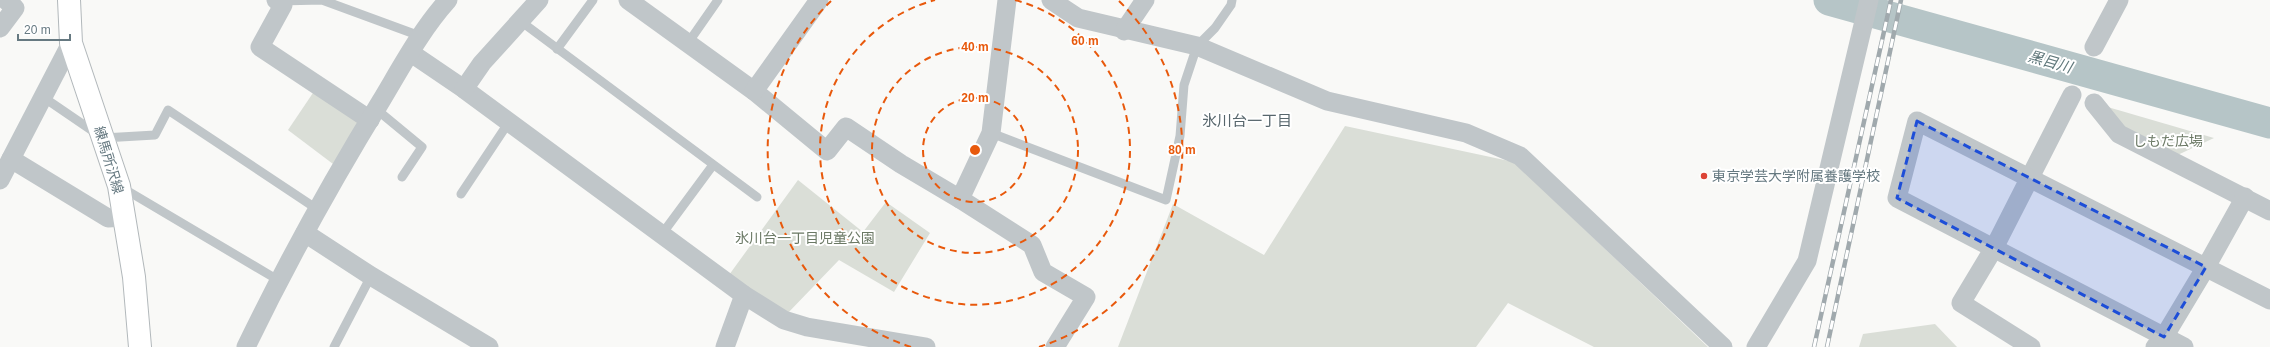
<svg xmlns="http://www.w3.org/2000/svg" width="2270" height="347" viewBox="0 0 2270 347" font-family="Helvetica,'Noto Sans JP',sans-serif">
  <rect width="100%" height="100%" fill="#f9f9f7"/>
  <g fill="#daded7">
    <path d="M319,84L370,123L341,170L288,130Z"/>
    <path d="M2094,103L2214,138L2169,159L2119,134Z"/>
    <path d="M1345,126L1514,162L1708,347H1594L1508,303L1476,347H1118L1173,204L1264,255Z"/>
    <path d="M798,180L863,232L886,202L930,233L894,292L839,260L786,315L729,275Z"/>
    <path d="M1935,324L1957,347H1859L1863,334Z"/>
  </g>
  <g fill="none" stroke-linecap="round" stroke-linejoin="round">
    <path stroke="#b6c5c7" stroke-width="31" d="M1829,0L2270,123"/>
    <defs>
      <path id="primary" d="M69,0L71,43L119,186L134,277L140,347"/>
    </defs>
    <use href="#primary" stroke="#b2b8bb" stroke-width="24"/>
    <g stroke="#c0c6c9" stroke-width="9">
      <path d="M279,1L322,0L420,36"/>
      <path d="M519,20L757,197"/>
      <path d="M688,43L718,0"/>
      <path d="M557,49L593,0"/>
      <path d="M43,97L103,138L155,135L168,110L317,209"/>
      <path d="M376,109L422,147L402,177"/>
      <path d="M991,133L1166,200L1180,136L1184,85L1197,46L1215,28L1231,5L1232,0"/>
      <path d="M121,187L278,280"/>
      <path d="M461,194L509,122"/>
      <path d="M662,234L713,165"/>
      <path d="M334,347L371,276"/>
    </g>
    <g stroke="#c0c6c9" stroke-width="19">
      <path d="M276,0L283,5L260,47L370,120"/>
      <path d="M628,0L754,91L827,151L846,127L901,164L960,199"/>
      <path d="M1007,0L991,133L960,199L1032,245L1043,272L1086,297L1055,347"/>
      <path d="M1051,0L1078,18L1197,46L1327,101L1466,133L1520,156L1723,347"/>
      <path d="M0,28L15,8L6,0"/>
      <path d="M1124,31L1145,0"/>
      <path d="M2094,47L2119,0"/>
      <path d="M411,53L464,89L744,295L784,320L807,327L926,347"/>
      <path d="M464,89L482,63L539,0"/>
      <path d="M754,91L819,0"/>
      <path d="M2094,103L2119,134L2270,211"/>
      <path d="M11,159L108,218L124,217"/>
      <path d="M0,180L71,43"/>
      <path d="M305,233L371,276L489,347"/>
      <path d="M246,347C287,262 332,181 381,101C402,66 421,30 448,0"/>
      <path d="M725,347L744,295"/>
      <path d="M1756,347L1807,261L1869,0"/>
      <path d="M2031,347L1961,303L1994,248L2072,95"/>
      <path d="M2155,347L2164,337L2206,267L2245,197"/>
      <path d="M2184,347L1897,198L1917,121L2270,300"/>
    </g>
    <use href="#primary" stroke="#fff" stroke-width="22"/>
    <defs>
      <g id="rail">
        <path d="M1814,347L1891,0"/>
        <path d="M1827,347L1901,0"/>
      </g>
    </defs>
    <use href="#rail" stroke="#a0a9ad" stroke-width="4.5"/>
    <use href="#rail" stroke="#fff" stroke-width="3" stroke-dasharray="9" stroke-linecap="butt"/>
  </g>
  <path fill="#1d4ed8" fill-opacity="0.2" stroke="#1d4ed8" stroke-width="3" stroke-dasharray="8 5" stroke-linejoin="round" d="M1917,121L2206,267L2164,337L1897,198Z"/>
  <g fill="none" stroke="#e8590c" stroke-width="2" stroke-dasharray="7 5">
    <circle cx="975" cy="150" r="52"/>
    <circle cx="975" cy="150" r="103"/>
    <path d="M1015 0A155 155 0 1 1 935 0"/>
    <path d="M911 347A207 207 0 0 1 831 1M1119 1A207 207 0 0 1 1039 347"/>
  </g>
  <circle fill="#dc4335" stroke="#fff" stroke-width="1.5" cx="1704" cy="176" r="4"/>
  <g text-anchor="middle" stroke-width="4" stroke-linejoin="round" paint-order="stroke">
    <g font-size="14" fill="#6b7965" stroke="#fff">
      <text x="2168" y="146">しもだ広場</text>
      <text x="805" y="243">氷川台一丁目児童公園</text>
    </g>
    <g font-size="14" fill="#667981" stroke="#fff">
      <text transform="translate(109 160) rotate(73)" y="5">練馬所沢線</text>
    </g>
    <g font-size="14" fill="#667981" stroke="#fff" text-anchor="start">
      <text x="1712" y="181">東京学芸大学附属養護学校</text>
    </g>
    <g font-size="15" font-style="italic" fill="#60787b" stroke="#fff">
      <text transform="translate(2050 62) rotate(16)" y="5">黒目川</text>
    </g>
    <g font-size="15" fill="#57666c" stroke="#fff">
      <text x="1247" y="126">氷川台一丁目</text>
    </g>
  </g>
  <circle cx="975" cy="150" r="6" fill="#e8590c" stroke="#fff" stroke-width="2"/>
  <g font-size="12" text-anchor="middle" font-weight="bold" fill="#e8590c" stroke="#fff" stroke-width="4" stroke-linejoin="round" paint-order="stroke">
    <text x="1085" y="45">60 m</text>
    <text x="975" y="51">40 m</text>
    <text x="975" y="102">20 m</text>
    <text x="1182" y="154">80 m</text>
  </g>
  <path d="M18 34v6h52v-6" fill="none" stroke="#667981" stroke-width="2"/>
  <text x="24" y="34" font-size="12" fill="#667981" stroke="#ffffff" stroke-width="3" paint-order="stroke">20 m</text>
</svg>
